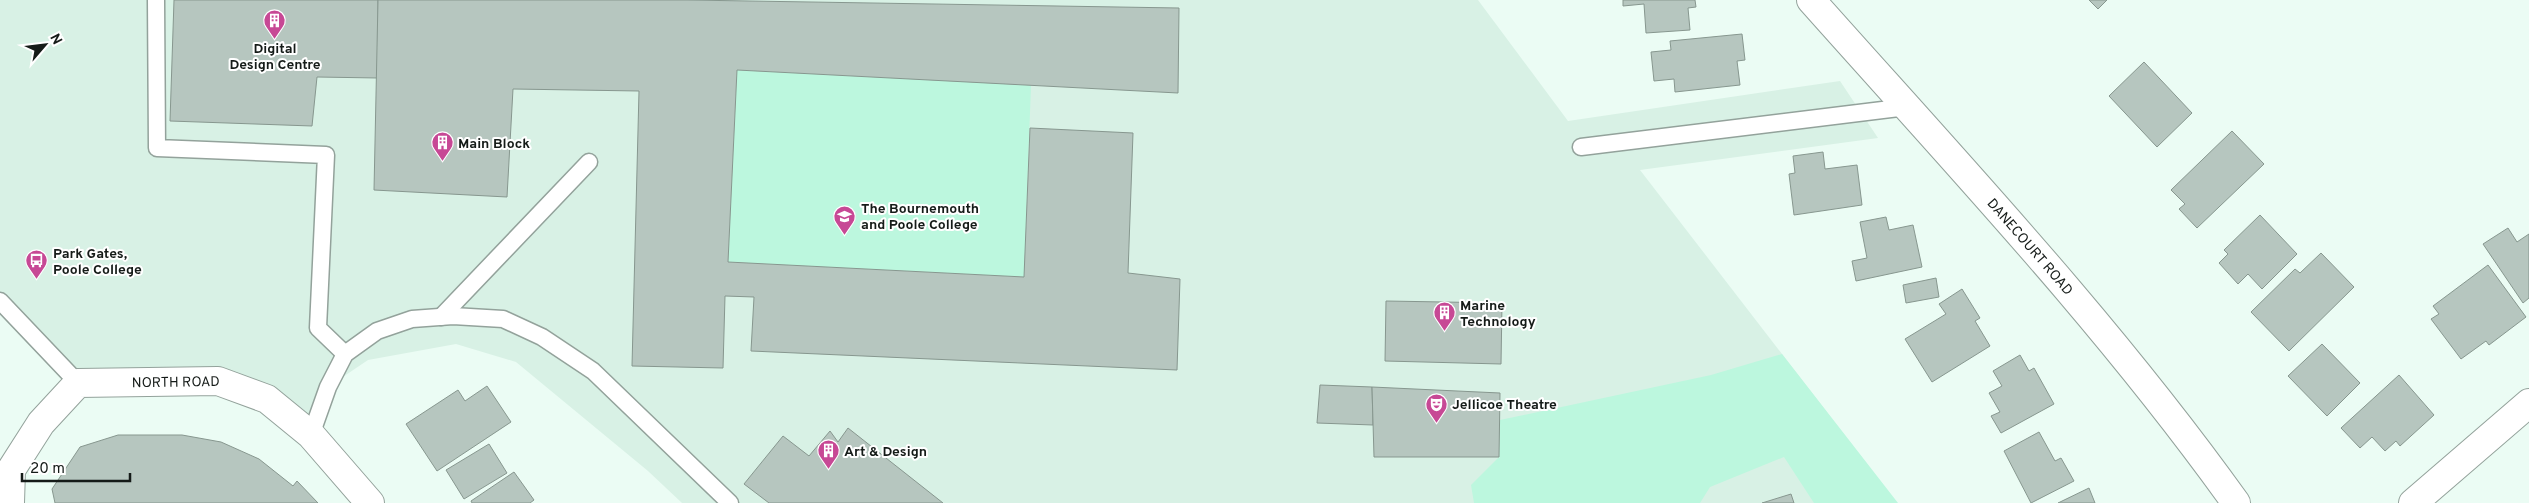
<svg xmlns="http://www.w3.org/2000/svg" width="2529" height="503" viewBox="0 0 2529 503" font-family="Overpass,sans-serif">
  <rect width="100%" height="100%" fill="#ebfcf4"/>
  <path fill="#d8f1e5" d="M0,0H1478L1568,121L1840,81L1878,138L1640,170L1897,503H682L648,471L516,362L456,344L368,360L328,387L311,435L267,399L78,383L0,301Z"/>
  <g fill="#bcf7de">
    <path d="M737,70L1031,85L1024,277L728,262Z"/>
    <path d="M1782,354L1898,503H1814L1784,457L1710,487L1700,503H1474L1471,485L1499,457L1500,420L1711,375Z"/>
  </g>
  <g fill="#b6c6bf" stroke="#87978f">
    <path d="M174,0H378V78L317,77L312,126L170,121Z"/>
    <path d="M378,0H688L1179,8L1178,93L737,70L728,262L1024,277L1030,128L1133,133L1128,273L1180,279L1177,370L751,351L754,297L725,296L723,368L632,366L639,91L513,89L507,197L374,190Z"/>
    <path d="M1623,0H1695L1696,7L1688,8L1690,30L1646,33L1644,4L1623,6Z"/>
    <path d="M2089,0H2107L2098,9Z"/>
    <path d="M1742,34L1745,60L1737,61L1740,85L1675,92L1674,79L1654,81L1651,52L1671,50L1670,41Z"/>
    <path d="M2144,62L2192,113L2157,147L2109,96Z"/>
    <path d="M2232,131L2264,164L2197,228L2179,209L2185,204L2171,190Z"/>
    <path d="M1823,152L1825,169L1857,165L1862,205L1794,215L1789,174L1795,173L1793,156Z"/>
    <path d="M2260,215L2297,254L2262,289L2248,274L2238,284L2219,263L2228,254L2224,250Z"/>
    <path d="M1886,217L1889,230L1913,225L1922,267L1856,281L1852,261L1867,258L1860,222Z"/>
    <path d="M2508,228L2517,242L2529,234V298L2523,303L2483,244Z"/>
    <path d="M2321,253L2354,287L2289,351L2251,312L2295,269L2300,273Z"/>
    <path d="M2488,265L2526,317L2489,345L2486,341L2461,359L2431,319L2439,314L2433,306Z"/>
    <path d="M1936,278L1939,297L1906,303L1903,285Z"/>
    <path d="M1962,289L1980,318L1975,321L1990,346L1932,382L1905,339L1946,314L1939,304Z"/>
    <path d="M1386,301L1502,303L1501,364L1385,361Z"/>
    <path d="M2322,344L2360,383L2327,416L2288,376Z"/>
    <path d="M2020,355L2029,371L2034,368L2054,404L2001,433L1991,416L2000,412L1989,393L2002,386L1993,371Z"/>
    <path d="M2399,375L2434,415L2400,446L2396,441L2385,451L2372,437L2360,448L2341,428Z"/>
    <path d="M1320,385L1372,387L1373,425L1317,423Z"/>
    <path d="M487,386L511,422L437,471L406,424L458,390L465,401Z"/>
    <path d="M1372,387L1500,393L1499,457H1374Z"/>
    <path d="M848,428L943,503H769L744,484L783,436L809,456L830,431L838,442Z"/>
    <path d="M2039,432L2055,461L2061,458L2074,481L2031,503L2004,451Z"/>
    <path d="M118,435H182L221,442L259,459L293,486L297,481L318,503H55L52,489L80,447Z"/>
    <path d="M489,444L507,473L464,499L446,470Z"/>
    <path d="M514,472L534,500L530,503H472L471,501Z"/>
    <path d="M2089,488L2095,503H2058Z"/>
    <path d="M1791,494L1794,503H1762Z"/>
  </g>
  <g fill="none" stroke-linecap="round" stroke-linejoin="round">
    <defs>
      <g id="lane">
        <path d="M156,0L157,148L326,155L318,328L345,354"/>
        <path d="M1581,147L1907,107"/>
        <path d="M0,301L78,383"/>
        <path d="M441,317L589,162"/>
        <path d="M311,435L328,387L345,354L377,331L412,319L453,316L503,319L542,337L593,371L730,503"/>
      </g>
      <g id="street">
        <path id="s1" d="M1811,0C1957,164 2108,324 2236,503"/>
        <path id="s2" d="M10,503L11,470L41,423L78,383L218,381L267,399L311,435L370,503"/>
        <path d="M2413,503L2529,403"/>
      </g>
    </defs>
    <use href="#lane" stroke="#93a29b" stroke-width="19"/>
    <use href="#street" stroke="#93a29b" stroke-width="30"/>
    <use href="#lane" stroke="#fff" stroke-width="16"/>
    <use href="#street" stroke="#fff" stroke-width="28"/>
  </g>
  <defs>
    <symbol id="building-pin" viewBox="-11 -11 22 30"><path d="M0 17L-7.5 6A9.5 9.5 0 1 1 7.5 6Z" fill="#c74895" stroke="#fff"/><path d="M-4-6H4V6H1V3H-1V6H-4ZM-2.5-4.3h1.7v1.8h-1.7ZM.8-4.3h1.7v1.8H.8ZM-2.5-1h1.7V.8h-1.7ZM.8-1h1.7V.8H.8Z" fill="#fff"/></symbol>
    <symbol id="university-pin" viewBox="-11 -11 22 30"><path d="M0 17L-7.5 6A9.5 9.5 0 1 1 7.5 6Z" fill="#c74895" stroke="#fff"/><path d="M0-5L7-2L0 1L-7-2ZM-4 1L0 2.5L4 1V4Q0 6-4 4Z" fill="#fff"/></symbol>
    <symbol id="bus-pin" viewBox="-11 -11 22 30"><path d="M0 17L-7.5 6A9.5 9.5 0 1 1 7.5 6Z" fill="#c74895" stroke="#fff"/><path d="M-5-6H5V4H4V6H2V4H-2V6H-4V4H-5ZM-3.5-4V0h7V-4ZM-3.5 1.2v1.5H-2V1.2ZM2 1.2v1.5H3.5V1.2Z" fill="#fff"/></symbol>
    <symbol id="theatre-pin" viewBox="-11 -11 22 30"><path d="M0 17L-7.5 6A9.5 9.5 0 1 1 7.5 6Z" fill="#c74895" stroke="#fff"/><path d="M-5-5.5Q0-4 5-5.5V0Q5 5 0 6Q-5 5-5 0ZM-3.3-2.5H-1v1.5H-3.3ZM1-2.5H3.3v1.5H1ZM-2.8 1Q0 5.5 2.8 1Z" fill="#fff"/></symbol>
  </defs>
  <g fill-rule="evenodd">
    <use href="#building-pin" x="262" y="8" width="25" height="34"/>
    <use href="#building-pin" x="430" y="130" width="25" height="34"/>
    <use href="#university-pin" x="832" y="204" width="25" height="34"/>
    <use href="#bus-pin" x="24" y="248" width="25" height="34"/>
    <use href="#building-pin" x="1432" y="300" width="25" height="34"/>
    <use href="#theatre-pin" x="1424" y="392" width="25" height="34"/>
    <use href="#building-pin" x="816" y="438" width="25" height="34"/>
  </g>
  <g text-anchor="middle" stroke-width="4" stroke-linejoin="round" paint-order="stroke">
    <g font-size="14" font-weight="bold" fill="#151b18" stroke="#fff" text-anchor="start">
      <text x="275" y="53" text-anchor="middle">Digital<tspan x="275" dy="16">Design Centre</tspan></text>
      <text x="458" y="148">Main Block</text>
      <text x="861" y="213">The Bournemouth<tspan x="861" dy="16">and Poole College</tspan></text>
      <text x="53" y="258">Park Gates,<tspan x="53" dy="16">Poole College</tspan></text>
      <text x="1460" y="310">Marine<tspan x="1460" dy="16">Technology</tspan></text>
      <text x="1452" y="409">Jellicoe Theatre</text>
      <text x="844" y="456">Art &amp; Design</text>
    </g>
    <g font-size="14" fill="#151b18" stroke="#fff">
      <text dy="5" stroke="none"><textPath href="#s1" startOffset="330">DANECOURT ROAD</textPath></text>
      <text dy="5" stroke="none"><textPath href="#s2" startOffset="241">NORTH ROAD</textPath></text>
    </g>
  </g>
  <g transform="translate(45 45) rotate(62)" stroke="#ffffff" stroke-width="4" paint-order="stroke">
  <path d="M0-4L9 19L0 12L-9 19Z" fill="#151b18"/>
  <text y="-8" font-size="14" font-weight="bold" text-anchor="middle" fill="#151b18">N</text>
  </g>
  <path d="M22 473v8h108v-8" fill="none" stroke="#151b18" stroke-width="2.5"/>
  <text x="30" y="473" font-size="15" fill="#151b18" stroke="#ffffff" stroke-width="4" paint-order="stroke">20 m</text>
</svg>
